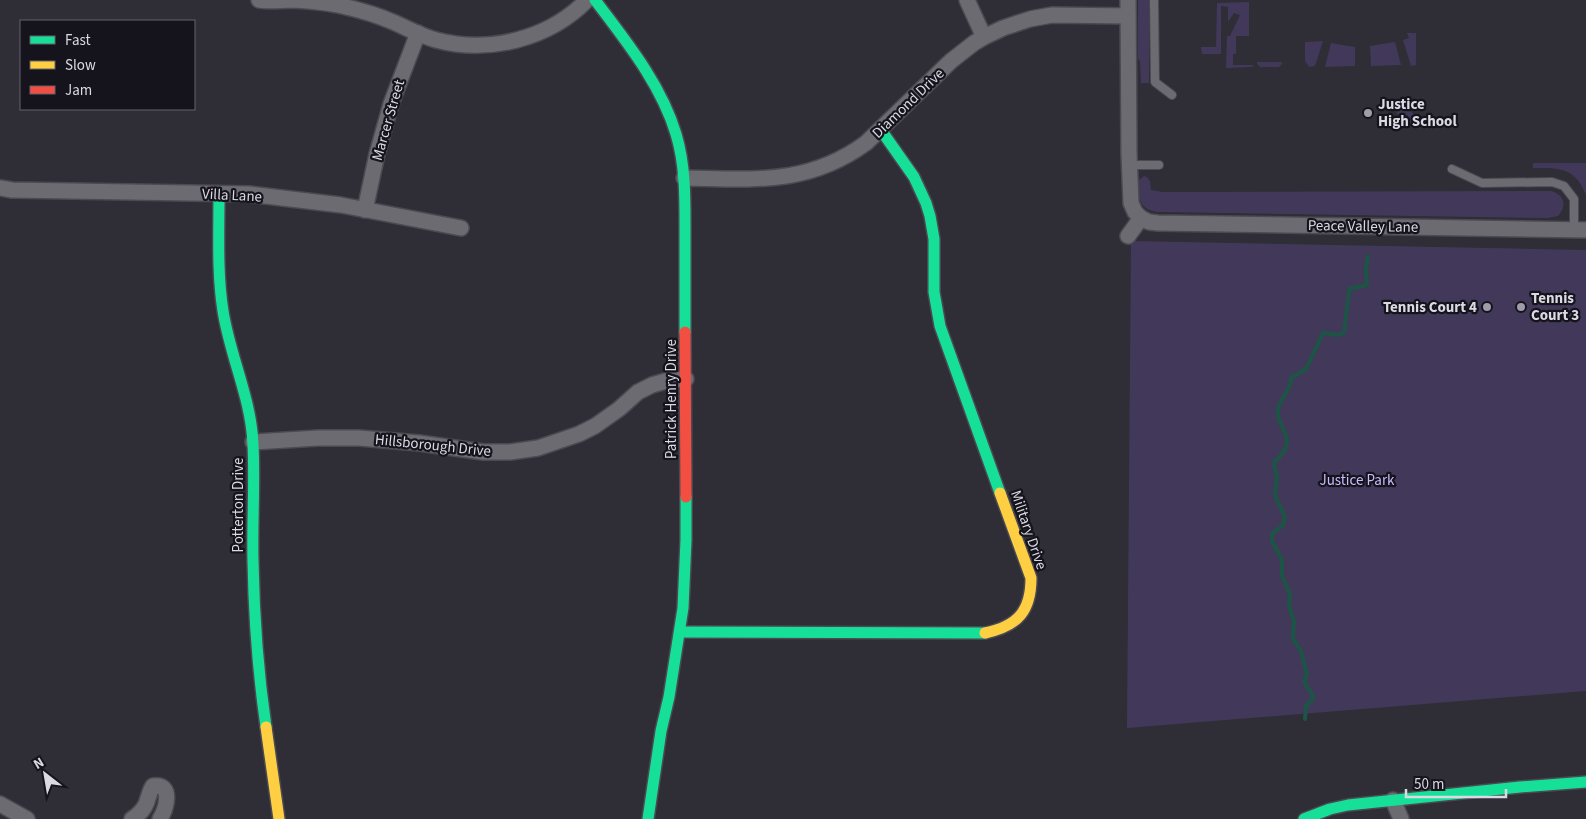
<svg xmlns="http://www.w3.org/2000/svg" width="1586" height="819" viewBox="0 0 1586 819" font-family="'Source Sans 3',sans-serif">
  <rect width="100%" height="100%" fill="#2f2d36"/>
  <g fill="#42395a">
    <path d="M1138,0H1149V83H1141L1140,61L1138,59Z"/>
    <path d="M1249,2V36H1236V54H1233V65H1254L1252,67L1226,68L1227,36H1230L1240,15L1234,13L1228,22V7L1221,6V54H1202L1201,47H1216L1217,3Z"/>
    <path d="M1407,33H1416V65L1411,66L1403,40L1409,38Z"/>
    <path d="M1323,41L1315,66L1309,67L1305,61V42Z"/>
    <path d="M1395,42L1401,65L1371,66L1370,46Z"/>
    <path d="M1331,43L1355,47V66L1325,67Z"/>
    <path d="M1257,62H1282V64L1279,67H1260L1257,64Z"/>
    <path d="M1398,103H1401L1416,116L1418,120L1417,124L1408,126V115L1397,114Z"/>
    <path d="M1533,163H1586V195C1575,167 1560,168 1533,168Z"/>
    <path d="M1144,176L1147,177L1150,181L1151,190L1162,192L1551,191C1565,195 1567,206 1558,216L1548,218L1158,212C1137,209 1139,196 1139,180Z"/>
    <path d="M1131,241L1586,250V691L1127,728Z"/>
  </g>
  <g fill="none" stroke-linecap="round" stroke-linejoin="round">
    <path stroke="#1c5545" stroke-width="4" d="M1305,719L1306,706L1313,699L1312,694L1304,682L1307,675L1301,651L1293,639L1294,621L1289,606L1290,594L1282,576V560L1272,541V534L1283,525L1285,517L1275,495L1277,478L1274,463C1277,459 1284,453 1286,447C1291,434 1276,424 1278,410C1281,395 1290,394 1291,378L1306,369L1323,333L1339,335L1345,331C1344,317 1349,304 1349,289L1367,285L1366,269L1368,256"/>
    <defs>
      <g id="lane">
        <path d="M1154,0L1155,82L1172,95"/>
        <path d="M1129,165H1159"/>
        <path d="M1452,169L1482,183L1552,182L1564,186L1574,199V230"/>
      </g>
      <g id="street">
        <path d="M259,0C270,2 282,0 293,0C310,1 326,2 342,6C360,10 377,15 393,22C407,28 421,36 436,40C489,54 549,39 587,0"/>
        <path d="M967,0L984,37"/>
        <path d="M1128,0L1129,154L1131,203L1135,212L1141,218L1128,236"/>
        <path d="M684,178C753,179 807,186 866,143L951,61L974,43L984,37L1003,28L1030,19L1052,15L1128,16"/>
        <path d="M0,188L12,190L249,194L341,205L461,228"/>
        <path d="M365,210L377,154L391,104L418,33"/>
        <path d="M1141,218L1149,222L1158,223L1586,230"/>
        <path d="M253,442L318,438H359L419,443L483,452H510L538,448L579,434L595,426L619,409L638,392L652,385L669,380L686,379"/>
        <path d="M1393,800L1401,819"/>
        <path d="M0,804L27,819"/>
        <path d="M132,819C140,814 146,808 148,798C150,793 150,790 153,786C174,783 166,809 160,819"/>
      </g>
      <g id="fast">
        <path d="M595,0C626,41 661,84 676,134C686,167 685,201 685,236C685,268 685,300 685,332"/>
        <path d="M881,130L914,177L926,203L930,216L934,239V292L940,326L1000,493"/>
        <path d="M219,194C219,233 217,273 223,311C230,356 251,398 253,444C255,483 252,522 253,561C254,617 258,672 266,727"/>
        <path d="M680,632L985,633"/>
        <path d="M648,819L661,731L669,697L683,608L686,540V497"/>
        <path d="M1304,819L1330,809L1348,805L1520,787L1586,782"/>
      </g>
      <g id="slow">
        <path d="M985,633C1018,626 1031,611 1031,578L1000,493"/>
        <path d="M266,727L279,819"/>
      </g>
      <path id="jam" d="M685,332L686,497"/>
    </defs>
    <use href="#lane" stroke="#4b4951" stroke-width="10"/>
    <use href="#street" stroke="#4b4951" stroke-width="18"/>
    <use href="#fast" stroke="#4b4951" stroke-width="14"/>
    <use href="#slow" stroke="#4b4951" stroke-width="14"/>
    <use href="#jam" stroke="#4b4951" stroke-width="14"/>
    <use href="#lane" stroke="#6d6b72" stroke-width="8"/>
    <use href="#street" stroke="#6d6b72" stroke-width="15"/>
    <use href="#fast" stroke="#16e098" stroke-width="11"/>
    <use href="#slow" stroke="#ffcf43" stroke-width="11"/>
    <use href="#jam" stroke="#f24e42" stroke-width="11"/>
  </g>
  <g fill="#9f9da7" stroke="#15131b" stroke-width="2">
    <circle cx="1368" cy="113" r="5"/>
    <circle cx="1487" cy="307" r="5"/>
    <circle cx="1521" cy="307" r="5"/>
  </g>
  <g text-anchor="middle" stroke-width="4.5" stroke-linejoin="round" paint-order="stroke">
    <g font-size="15" fill="#dbd9e4" stroke="#15131b">
      <text transform="translate(908 103) rotate(-44)" y="5">Diamond Drive</text>
      <text transform="translate(388 120) rotate(-74)" y="5">Marcer Street</text>
      <text transform="translate(232 195) rotate(3)" y="5">Villa Lane</text>
      <text transform="translate(1363 226) rotate(1)" y="5">Peace Valley Lane</text>
      <text transform="translate(671 399) rotate(-90)" y="5">Patrick Henry Drive</text>
      <text transform="translate(433 445) rotate(6)" y="5">Hillsborough Drive</text>
      <text transform="translate(238 505) rotate(-90)" y="5">Potterton Drive</text>
      <text transform="translate(1029 530) rotate(71)" y="5">Military Drive</text>
    </g>
    <g font-size="15" font-weight="bold" fill="#dbd9e4" stroke="#15131b" text-anchor="start">
      <text x="1378" y="109">Justice<tspan x="1378" dy="17">High School</tspan></text>
      <text x="1531" y="303">Tennis<tspan x="1531" dy="17">Court 3</tspan></text>
      <text x="1477" y="312" text-anchor="end">Tennis Court 4</text>
    </g>
    <g font-size="15" fill="#cbbafe" stroke="#15131b">
      <text x="1357" y="485">Justice Park</text>
    </g>
  </g>
  <rect x="20" y="20" width="175" height="90" fill="#15131b" stroke="#64626b"/>
  <rect x="30" y="36" width="25" height="8" fill="#16e098" stroke="#64626b"/>
  <text x="65" y="45" font-size="15" fill="#dbd9e4">Fast</text>
  <rect x="30" y="61" width="25" height="8" fill="#ffcf43" stroke="#64626b"/>
  <text x="65" y="70" font-size="15" fill="#dbd9e4">Slow</text>
  <rect x="30" y="86" width="25" height="8" fill="#f24e42" stroke="#64626b"/>
  <text x="65" y="95" font-size="15" fill="#dbd9e4">Jam</text>
  <g transform="translate(45 774) rotate(329)" stroke="#15131b" stroke-width="4" paint-order="stroke">
  <path d="M0-4L9 19L0 12L-9 19Z" fill="#dbd9e4"/>
  <text y="-8" font-size="14" font-weight="bold" text-anchor="middle" fill="#dbd9e4">N</text>
  </g>
  <path d="M1406 789v8h100v-8" fill="none" stroke="#dbd9e4" stroke-width="2.5"/>
  <text x="1414" y="789" font-size="15" fill="#dbd9e4" stroke="#15131b" stroke-width="4" paint-order="stroke">50 m</text>
</svg>
